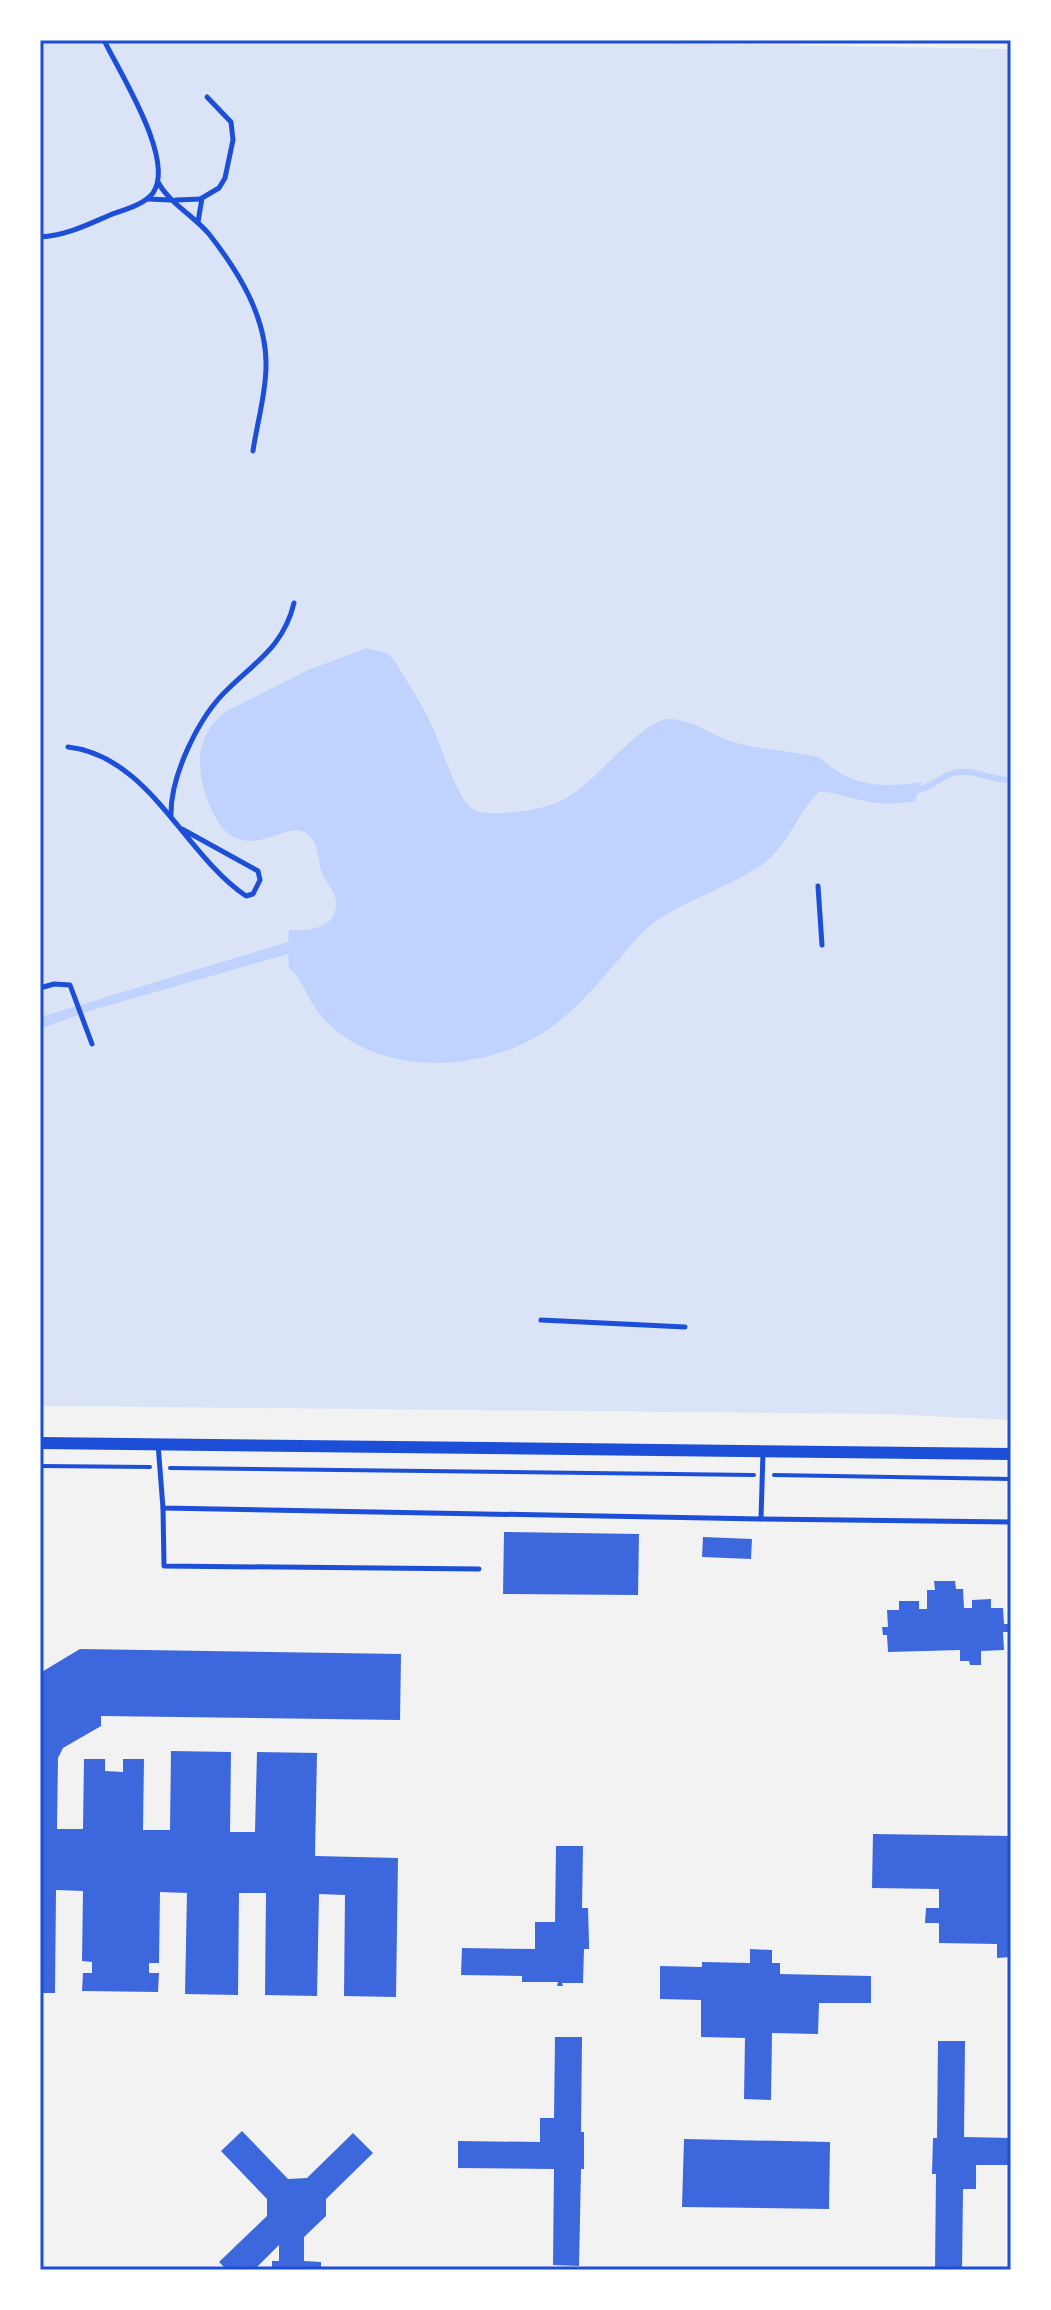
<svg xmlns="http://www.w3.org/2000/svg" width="1051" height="2310" viewBox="0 0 1051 2310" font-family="Lato,sans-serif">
  <rect width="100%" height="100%" fill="#f2f2f2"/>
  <path fill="#dbe4f7" d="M40,40H489L1011,49V1420L885,1414L40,1406Z"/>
  <path fill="#bfd3fe" d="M367,648L387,653L394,660C407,682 423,705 433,728C442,748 455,792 469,806C478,815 492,813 504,813C528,811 553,808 573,794C597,778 644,720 668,719C689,718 710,734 730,741C758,750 786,750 814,756C824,759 826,764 834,769C861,788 891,787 922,782L915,801C872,809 859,797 820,791C796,813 788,848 760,866C723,891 678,901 644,931C635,939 628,949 620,958C600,981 581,1004 557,1023C494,1073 380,1081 323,1018C311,1005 304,986 294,972L289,969L288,954L89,1011L40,1029V1017L288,942L289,930C308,931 337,929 336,903C336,892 327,884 323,875C316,860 322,842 304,832C287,823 260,852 232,836C220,829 213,814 208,801C195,768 196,735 225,712L308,670Z"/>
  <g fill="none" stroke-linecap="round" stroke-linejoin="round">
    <path stroke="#bfd3fe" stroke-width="6" d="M913,791C933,789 942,773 960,772C978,770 993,781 1011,780"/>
  </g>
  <g fill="#3d67dc">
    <path d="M504,1532L639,1534L638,1595L503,1594Z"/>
    <path d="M703,1537L752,1539L751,1559L702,1557Z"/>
    <path d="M934,1581H955L956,1589H963L964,1608H972V1600L991,1599V1608H1003L1004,1624H1008V1632H1003L1004,1650L981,1651V1665H970L969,1661H960V1650L888,1652L887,1635H883L882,1627H888L887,1610H899V1601H919V1609H927V1590H935Z"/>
    <path d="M80,1649L401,1654L400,1720L101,1716V1726L63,1748L58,1758L57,1829H83L84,1759H105V1771L123,1772V1759H144L143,1830H170L171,1751L231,1752L230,1832H255L257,1752L317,1753L315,1856L398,1858L396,1997L344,1996L345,1895L319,1894L317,1996L265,1995L266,1893H239L238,1995L185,1994L187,1893L160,1892L159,1963H149V1973H159L158,1992L82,1991L83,1973H92V1962L82,1961L83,1891L56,1890L55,1993H40V1673Z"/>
    <path d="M873,1834L1011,1836V1957L997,1958V1944L939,1943V1923H925L926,1908H939V1889L872,1888Z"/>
    <path d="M556,1846H583L582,1908H588L589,1942V1949H584L583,1983H562L563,1986H557L558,1982H522V1976L461,1975L462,1948L535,1949V1922H555Z"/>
    <path d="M750,1949L772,1950V1963H780V1974L871,1976V2003H819L818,2034L772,2033L771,2100L744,2099L745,2038L701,2037V2000L660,1999V1966L702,1967V1962L750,1963Z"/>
    <path d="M555,2037H582L581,2132H584V2169H581L579,2266L553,2265L554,2169L458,2168V2141L540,2142V2118H554Z"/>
    <path d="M938,2041H965L964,2137L1011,2138V2165H976V2189H963L962,2270H935L936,2174H932L933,2138H937Z"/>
    <path d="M242,2131L288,2179L307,2178L353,2133L373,2153L326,2199V2216L304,2237V2261L321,2262V2270H272V2261H279V2245L254,2270H227L219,2262L267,2216V2199L221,2151Z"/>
    <path d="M684,2139L830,2142L829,2209L682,2207Z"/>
  </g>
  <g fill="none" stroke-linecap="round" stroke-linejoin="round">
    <g stroke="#1d4ed8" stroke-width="4">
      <path d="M40,1466L150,1467"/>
      <path d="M170,1468L754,1475"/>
      <path d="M774,1475L1011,1479"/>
    </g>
    <g stroke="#1d4ed8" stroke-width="5">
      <path d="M158,182C169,203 194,216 209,234C238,271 267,317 266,366C266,394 257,423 253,451"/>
      <path d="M148,199L170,200"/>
      <path d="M176,200L201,199"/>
      <path d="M198,222L202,198L219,188L225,178L233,140L231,122L207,97"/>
      <path d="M40,237C65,236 87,225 110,215C123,210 144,205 153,193C176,160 119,72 104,40"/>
      <path d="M68,747C149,756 184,854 246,896L253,894L260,880L258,871L182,829"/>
      <path d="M171,816C170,776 199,716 228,689C257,661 284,645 294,603"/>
      <path d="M818,886L822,945"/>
      <path d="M40,988L54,984L70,985L92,1044"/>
      <path d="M541,1320L685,1327"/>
      <path d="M158,1444L163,1508L761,1519L763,1452"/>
      <path d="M163,1508L164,1566L479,1569"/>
      <path d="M761,1519L1011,1522"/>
    </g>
    <path stroke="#1d4ed8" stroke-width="12" d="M40,1443L1011,1454"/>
  </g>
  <rect width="1051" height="2310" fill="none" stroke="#ffffff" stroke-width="84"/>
  <rect x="42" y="42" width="967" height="2226" fill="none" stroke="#1d4ed8" stroke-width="3"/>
</svg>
